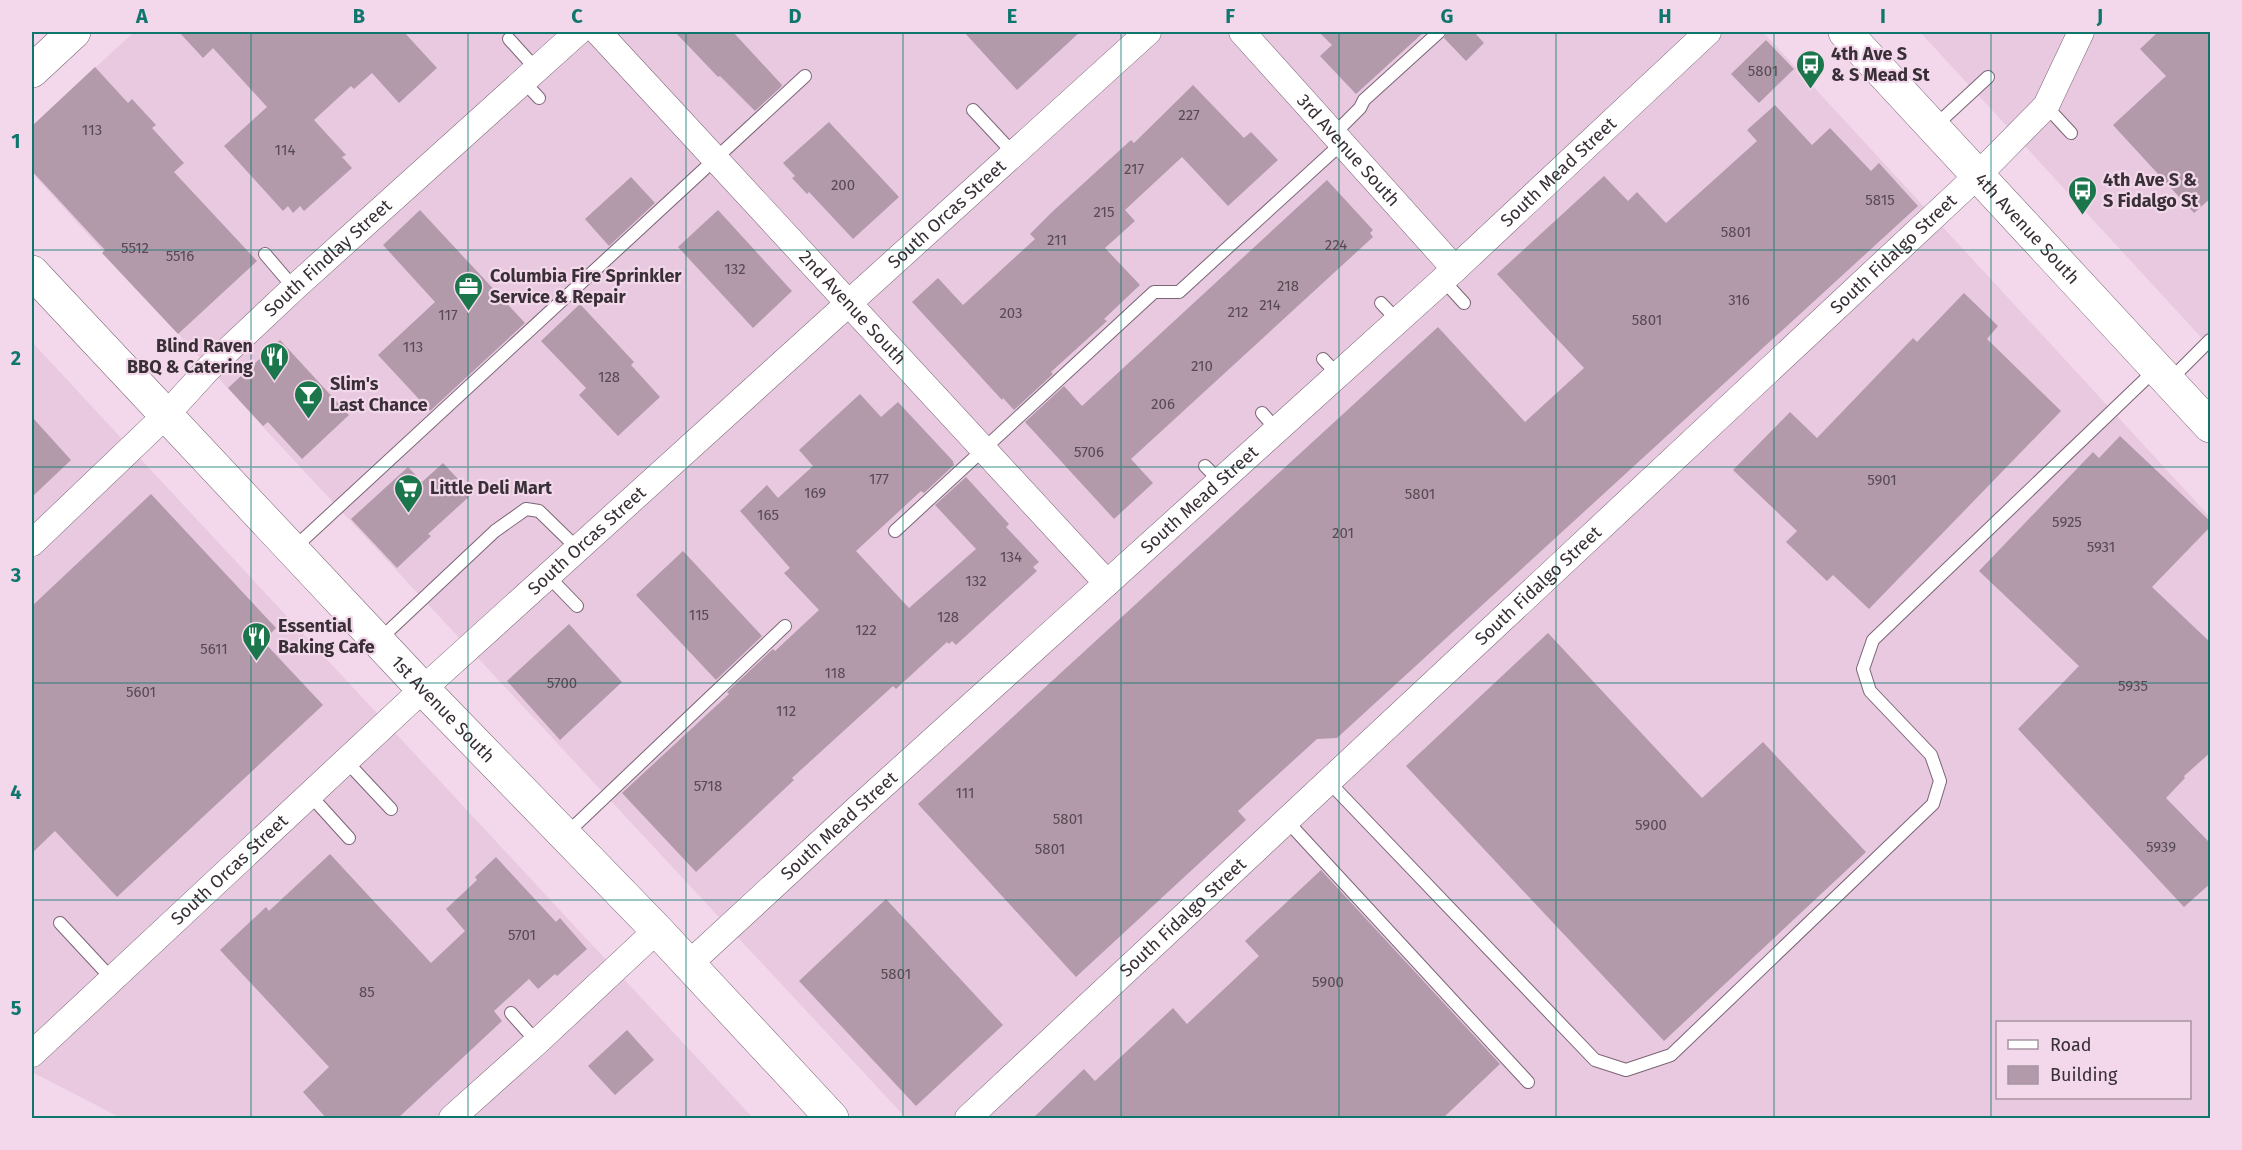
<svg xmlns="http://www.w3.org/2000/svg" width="2242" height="1150" viewBox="0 0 2242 1150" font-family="'Fira Sans',sans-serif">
  <rect width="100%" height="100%" fill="#f2d8ea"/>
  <g fill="#e9c9e0" fill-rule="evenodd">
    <path d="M134,32H1763L2210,517V1118H906L263,427L32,173V126ZM1998,1022H2190V1098H1998Z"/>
    <path d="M1920,32H2210V347Z"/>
    <path d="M32,342L753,1118H121L32,1072Z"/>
  </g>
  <g fill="#b29aab">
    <path d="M179,32H404L437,68L399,103L372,73L354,89L351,86L314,120L346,155L342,157L352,168L304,211L300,206L293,213L288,206L283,211L224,146L267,107L213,48L203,58Z"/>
    <path d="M675,32H733L782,85L781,87L755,111L720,76L718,77Z"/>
    <path d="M964,32H1080L1017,90Z"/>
    <path d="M1319,32H1424L1356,94L1320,56L1332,45Z"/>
    <path d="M1447,32H1474L1484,43L1466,61L1444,38Z"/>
    <path d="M2158,32H2211V198L2194,213L2113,125L2166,76L2140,49Z"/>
    <path d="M1766,40L1794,69L1759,103L1731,74Z"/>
    <path d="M95,67L128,103L132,99L156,125L152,128L184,163L174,172L257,261L178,334L102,253L105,250L32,171V126Z"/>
    <path d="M1193,85L1244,138L1251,132L1278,160L1228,206L1182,157L1125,210L1135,221L1105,248L1140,285L1104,319L1107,321L1051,372L1053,374L1014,410L1003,398L1002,400L912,302L938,278L963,305L1035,239L1030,234L1052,212L1131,140L1134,143Z"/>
    <path d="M1775,105L1812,145L1830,128L1871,171L1879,163L1918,206L1337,738L1317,739L1238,811L1246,820L1076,977L918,804L1438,327L1525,422L1584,368L1497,274L1604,176L1628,201L1637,192L1666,223L1757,141L1747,130Z"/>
    <path d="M829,122L899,197L853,239L809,192L807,194L792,178L795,176L783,163Z"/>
    <path d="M631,177L655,203L609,246L585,219Z"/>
    <path d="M1327,180L1373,230L1370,233L1373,237L1131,459L1153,483L1114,519L1025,422L1064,386L1082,406Z"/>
    <path d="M420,210L525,323L430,411L378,355L435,302L383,245Z"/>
    <path d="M718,210L792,291L753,328L678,247Z"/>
    <path d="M1964,293L1998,326L1987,339L2061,411L1869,609L1833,575L1827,581L1786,542L1797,531L1733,470L1790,412L1817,438L1913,338L1917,342Z"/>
    <path d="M580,304L634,362L631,365L660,397L618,436L579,395L586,388L541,341Z"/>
    <path d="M280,340L349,415L302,459L268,422L263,426L228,388Z"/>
    <path d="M860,394L881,417L898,402L953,461L954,465L924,493L921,491L856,551L909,608L976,549L935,505L966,477L1009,524L1006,527L1039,562L1033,567L1037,571L956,645L952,641L949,644L947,642L896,689L893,686L792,778L794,780L696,872L622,793L729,694L727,692L773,649L775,651L819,610L784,573L790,568L740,511L767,485L778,498L813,466L799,450Z"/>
    <path d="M32,417L71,460L32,497Z"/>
    <path d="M2120,436L2211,522V526L2152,587L2211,643V752L2184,776L2185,778L2166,798L2211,844V883L2184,907L2018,729L2079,666L1979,571L2093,452L2099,458Z"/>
    <path d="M443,463L472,494L428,534L431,536L397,568L351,519L408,467L422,482Z"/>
    <path d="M151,494L276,628L263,641L323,705L117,897L55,831L32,853V606Z"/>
    <path d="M683,551L762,636L716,680L636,595Z"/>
    <path d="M569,624L622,682L560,740L507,681Z"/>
    <path d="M1548,633L1702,798L1763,742L1866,852L1664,1041L1406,766Z"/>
    <path d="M330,854L431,963L465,931L446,909L477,880L475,877L496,857L556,922L560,918L587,949L557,976L555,974L538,989L529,979L494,1011L502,1021L397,1119H327L303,1092L329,1067L220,950L266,907L269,911Z"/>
    <path d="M1321,870L1500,1064L1442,1119H1032L1084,1069L1095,1081L1173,1008L1187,1024L1259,956L1245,941Z"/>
    <path d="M886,899L1003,1025L916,1106L799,981Z"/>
    <path d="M627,1030L654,1060L615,1095L588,1066Z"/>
  </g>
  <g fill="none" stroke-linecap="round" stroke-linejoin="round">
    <defs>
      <g id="lane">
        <path d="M509,39L537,70"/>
        <path d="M524,82L539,98"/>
        <path d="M2046,106L2071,133"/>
        <path d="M973,110L1014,154"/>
        <path d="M1935,126L1988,77"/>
        <path d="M1333,135L1360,108L1364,100L1439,32"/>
        <path d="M265,254L294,288"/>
        <path d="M1443,280L1464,303"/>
        <path d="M1381,303L1398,321"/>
        <path d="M1323,359L1338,375"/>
        <path d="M2170,380L2210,340"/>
        <path d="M1262,413L1277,430"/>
        <path d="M1205,466L1220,481"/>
        <path d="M895,531L1154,292H1179L1341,144"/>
        <path d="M294,548L805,76"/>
        <path d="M548,576L577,606"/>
        <path d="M379,640L495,531L526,509L539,511L578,549"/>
        <path d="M346,761L391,809"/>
        <path d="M1328,781L1595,1060L1626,1070L1671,1055L1933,804L1940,781L1931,755L1870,691L1863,669L1873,640L2156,369"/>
        <path d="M310,795L349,838"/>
        <path d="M1287,821L1528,1082"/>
        <path d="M565,835L785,626"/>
        <path d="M60,923L112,979"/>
        <path d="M511,1013L537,1042"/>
      </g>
      <g id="street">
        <path id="s1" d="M598,32L1107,583"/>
        <path id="s2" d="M1242,32L1455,269"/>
        <path id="s3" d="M32,543L166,415L209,368L294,288L578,32"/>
        <path id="s4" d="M689,964L858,808L1455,269L1708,32"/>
        <path id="s5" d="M32,1054L423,689L1148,32"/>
        <path d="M452,1118L537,1042L657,930"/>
        <path id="s6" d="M968,1118L1978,175L2046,106L2081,32"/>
      </g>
      <path id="secondary" d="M32,71L74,32"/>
      <g id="primary">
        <path id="s7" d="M1845,32L2210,426"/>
        <path id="s8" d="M32,272L423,689L657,930L832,1118"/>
      </g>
    </defs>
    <use href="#lane" stroke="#7b6575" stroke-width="14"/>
    <use href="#street" stroke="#7b6575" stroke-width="27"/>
    <use href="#secondary" stroke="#7b6575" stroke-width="34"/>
    <use href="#primary" stroke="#7b6575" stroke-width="34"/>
    <use href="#lane" stroke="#fff" stroke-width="12"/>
    <use href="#street" stroke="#fff" stroke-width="26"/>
    <use href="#secondary" stroke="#fff" stroke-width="33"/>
    <use href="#primary" stroke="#fff" stroke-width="33"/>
  </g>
  <path fill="none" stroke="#0f766e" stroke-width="1.5" stroke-opacity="0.55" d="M251,32V1118M468,32V1118M686,32V1118M903,32V1118M1121,32V1118M1339,32V1118M1556,32V1118M1774,32V1118M1991,32V1118M32,250H2210M32,467H2210M32,683H2210M32,900H2210"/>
  <defs>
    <symbol id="bus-pin" viewBox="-11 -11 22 30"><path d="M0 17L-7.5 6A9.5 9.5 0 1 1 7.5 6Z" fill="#1b764b" stroke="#f2d8ea"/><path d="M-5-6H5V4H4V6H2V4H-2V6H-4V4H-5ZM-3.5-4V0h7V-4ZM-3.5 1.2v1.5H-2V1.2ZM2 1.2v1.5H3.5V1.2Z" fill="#fff"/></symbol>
    <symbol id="office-pin" viewBox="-11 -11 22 30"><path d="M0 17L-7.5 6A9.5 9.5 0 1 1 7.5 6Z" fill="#1b764b" stroke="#f2d8ea"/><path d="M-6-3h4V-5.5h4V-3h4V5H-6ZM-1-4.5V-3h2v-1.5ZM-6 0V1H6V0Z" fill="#fff"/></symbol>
    <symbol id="restaurant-pin" viewBox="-11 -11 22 30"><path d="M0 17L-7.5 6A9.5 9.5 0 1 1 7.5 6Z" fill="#1b764b" stroke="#f2d8ea"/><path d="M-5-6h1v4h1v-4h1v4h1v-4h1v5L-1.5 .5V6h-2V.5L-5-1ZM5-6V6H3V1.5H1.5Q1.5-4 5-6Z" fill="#fff"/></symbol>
    <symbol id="bar-pin" viewBox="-11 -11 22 30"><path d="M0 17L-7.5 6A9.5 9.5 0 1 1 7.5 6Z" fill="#1b764b" stroke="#f2d8ea"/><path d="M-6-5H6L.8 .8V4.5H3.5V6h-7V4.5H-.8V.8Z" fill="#fff"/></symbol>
    <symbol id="supermarket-pin" viewBox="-11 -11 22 30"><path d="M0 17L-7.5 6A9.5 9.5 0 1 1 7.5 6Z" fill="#1b764b" stroke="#f2d8ea"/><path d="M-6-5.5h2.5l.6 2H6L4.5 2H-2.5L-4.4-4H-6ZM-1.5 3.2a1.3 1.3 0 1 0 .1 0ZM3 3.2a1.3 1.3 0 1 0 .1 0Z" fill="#fff"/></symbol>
  </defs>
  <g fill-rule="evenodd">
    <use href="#bus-pin" x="1794" y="48" width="33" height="45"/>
    <use href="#bus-pin" x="2066" y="174" width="33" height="45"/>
    <use href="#office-pin" x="452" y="270" width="33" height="45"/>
    <use href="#restaurant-pin" x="258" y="340" width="33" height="45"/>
    <use href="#bar-pin" x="292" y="378" width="33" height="45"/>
    <use href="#supermarket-pin" x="392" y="472" width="33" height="45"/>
    <use href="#restaurant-pin" x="240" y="620" width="33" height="45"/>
  </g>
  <g text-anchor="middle" stroke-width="4.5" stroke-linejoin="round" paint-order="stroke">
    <g font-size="15" fill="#574a53">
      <text x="1763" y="76">5801</text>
      <text x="1189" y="120">227</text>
      <text x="92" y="135">113</text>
      <text x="285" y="155">114</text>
      <text x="1134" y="174">217</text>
      <text x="843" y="190">200</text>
      <text x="1880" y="205">5815</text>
      <text x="1104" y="217">215</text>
      <text x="1736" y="237">5801</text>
      <text x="1057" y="245">211</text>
      <text x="1336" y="250">224</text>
      <text x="135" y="253">5512</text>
      <text x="180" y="261">5516</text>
      <text x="735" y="274">132</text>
      <text x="1288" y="291">218</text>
      <text x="1739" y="305">316</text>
      <text x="1270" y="310">214</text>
      <text x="1238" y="317">212</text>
      <text x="1011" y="318">203</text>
      <text x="448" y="320">117</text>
      <text x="1647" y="325">5801</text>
      <text x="413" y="352">113</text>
      <text x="1202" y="371">210</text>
      <text x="609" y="382">128</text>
      <text x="1163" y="409">206</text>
      <text x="1089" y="457">5706</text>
      <text x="879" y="484">177</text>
      <text x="1882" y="485">5901</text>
      <text x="815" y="498">169</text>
      <text x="1420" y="499">5801</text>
      <text x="768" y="520">165</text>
      <text x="2067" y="527">5925</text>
      <text x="1343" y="538">201</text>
      <text x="2101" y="552">5931</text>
      <text x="1011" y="562">134</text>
      <text x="976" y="586">132</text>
      <text x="699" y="620">115</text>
      <text x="948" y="622">128</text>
      <text x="866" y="635">122</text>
      <text x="214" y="654">5611</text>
      <text x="835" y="678">118</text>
      <text x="562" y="688">5700</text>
      <text x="2133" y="691">5935</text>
      <text x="141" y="697">5601</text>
      <text x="786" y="716">112</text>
      <text x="708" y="791">5718</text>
      <text x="965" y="798">111</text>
      <text x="1068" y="824">5801</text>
      <text x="1651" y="830">5900</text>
      <text x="2161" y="852">5939</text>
      <text x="1050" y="854">5801</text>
      <text x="522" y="940">5701</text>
      <text x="896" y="979">5801</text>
      <text x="1328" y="987">5900</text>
      <text x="367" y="997">85</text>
    </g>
    <g font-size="18" font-weight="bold" fill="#392f36" stroke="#f2d8ea" text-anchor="start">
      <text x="1831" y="60">4th Ave S<tspan x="1831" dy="21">&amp; S Mead St</tspan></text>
      <text x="2103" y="186">4th Ave S &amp;<tspan x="2103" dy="21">S Fidalgo St</tspan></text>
      <text x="490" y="282">Columbia Fire Sprinkler<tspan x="490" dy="21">Service &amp; Repair</tspan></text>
      <text x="253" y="352" text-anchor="end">Blind Raven<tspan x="253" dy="21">BBQ &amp; Catering</tspan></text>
      <text x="330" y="390">Slim's<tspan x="330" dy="21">Last Chance</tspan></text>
      <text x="430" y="494">Little Deli Mart</text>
      <text x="278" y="632">Essential<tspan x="278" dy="21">Baking Cafe</tspan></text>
    </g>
    <g font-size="18" fill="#392f36" stroke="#f2d8ea">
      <text dy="6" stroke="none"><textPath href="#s2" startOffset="159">3rd Avenue South</textPath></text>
      <text dy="6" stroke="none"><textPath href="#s4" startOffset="1176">South Mead Street</textPath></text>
      <text dy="6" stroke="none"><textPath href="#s5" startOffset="1242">South Orcas Street</textPath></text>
      <text dy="6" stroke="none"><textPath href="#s7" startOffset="268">4th Avenue South</textPath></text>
      <text dy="6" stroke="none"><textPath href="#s6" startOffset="1266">South Fidalgo Street</textPath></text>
      <text dy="6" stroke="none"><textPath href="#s3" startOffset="411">South Findlay Street</textPath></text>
      <text dy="6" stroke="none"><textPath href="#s1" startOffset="375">2nd Avenue South</textPath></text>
      <text dy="6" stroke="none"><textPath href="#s4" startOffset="690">South Mead Street</textPath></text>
      <text dy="6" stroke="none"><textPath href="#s5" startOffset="756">South Orcas Street</textPath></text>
      <text dy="6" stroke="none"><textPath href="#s6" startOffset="780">South Fidalgo Street</textPath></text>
      <text dy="6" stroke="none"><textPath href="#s8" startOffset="600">1st Avenue South</textPath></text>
      <text dy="6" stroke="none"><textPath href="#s4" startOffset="204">South Mead Street</textPath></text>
      <text dy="6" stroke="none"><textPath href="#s5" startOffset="270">South Orcas Street</textPath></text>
      <text dy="6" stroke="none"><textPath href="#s6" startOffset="294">South Fidalgo Street</textPath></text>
    </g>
  </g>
  <rect width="2242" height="1150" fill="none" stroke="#f2d8ea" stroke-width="66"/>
  <rect x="1996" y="1021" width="195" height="78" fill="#f2d8ea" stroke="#a894a2" stroke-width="1.5"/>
  <rect x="2008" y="1040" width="30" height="9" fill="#ffffff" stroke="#a894a2" stroke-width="1.5"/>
  <text x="2050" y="1051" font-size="18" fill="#392f36">Road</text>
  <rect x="2008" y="1066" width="30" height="18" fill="#b29aab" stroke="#a894a2" stroke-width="1.5"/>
  <text x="2050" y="1081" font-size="18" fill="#392f36">Building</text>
  <rect x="33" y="33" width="2176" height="1084" fill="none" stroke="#0f766e" stroke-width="2"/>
  <g font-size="20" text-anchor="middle" font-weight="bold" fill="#0f766e">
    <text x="142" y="23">A</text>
    <text x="359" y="23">B</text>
    <text x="577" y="23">C</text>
    <text x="795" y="23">D</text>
    <text x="1012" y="23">E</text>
    <text x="1230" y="23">F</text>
    <text x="1447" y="23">G</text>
    <text x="1665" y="23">H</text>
    <text x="1883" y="23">I</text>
    <text x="2100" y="23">J</text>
    <text x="16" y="148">1</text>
    <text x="16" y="365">2</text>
    <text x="16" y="582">3</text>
    <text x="16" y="799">4</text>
    <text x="16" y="1015">5</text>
  </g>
</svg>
